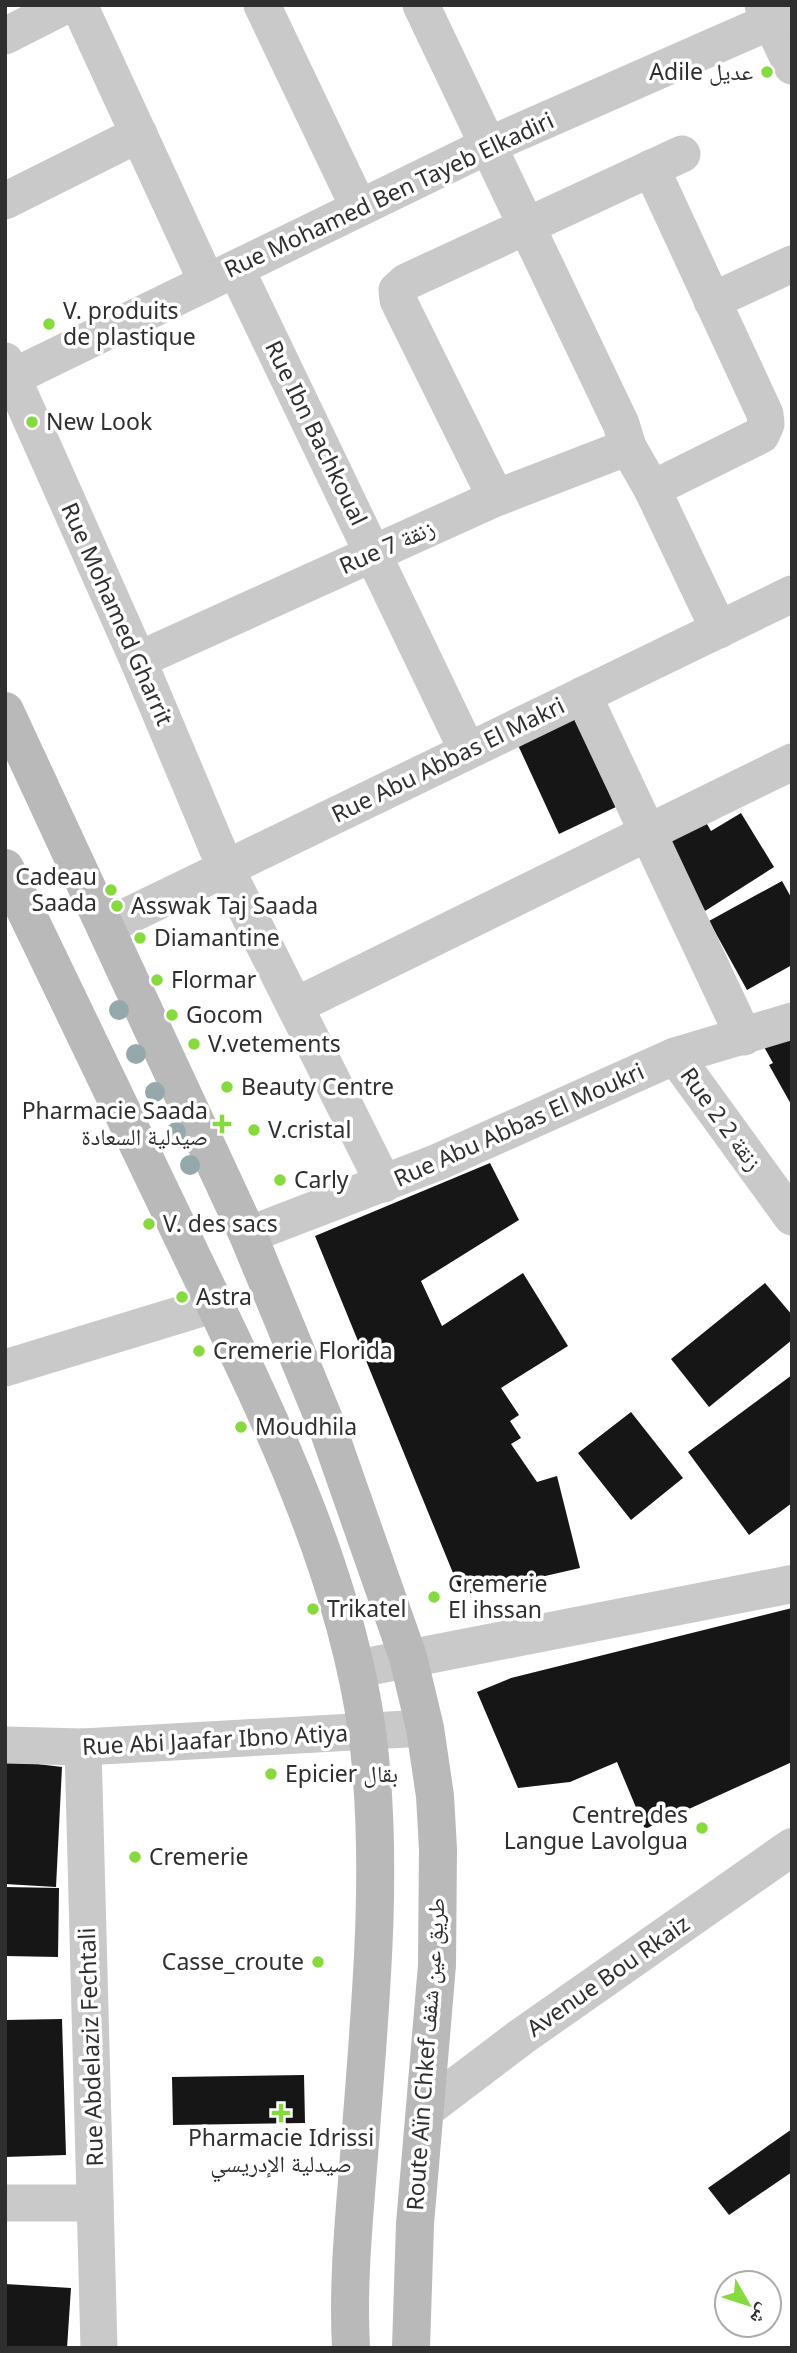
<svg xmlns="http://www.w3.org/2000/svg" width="797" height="2353" viewBox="0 0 797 2353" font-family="'Noto Sans','Noto Naskh Arabic',sans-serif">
  <rect width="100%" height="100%" fill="#fff"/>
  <g fill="#161616">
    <path d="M576,715L618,806L559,834L517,743Z"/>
    <path d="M741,813L774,867L705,911L662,843L703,817L711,831Z"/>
    <path d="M782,881L792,899V965L747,990L709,921Z"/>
    <path d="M792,1028V1106L769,1065L773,1063L763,1045Z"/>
    <path d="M490,1163L519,1220L421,1281L442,1326L523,1273L568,1346L501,1388L519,1415L510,1421L521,1438L511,1444L537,1482L557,1476L580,1568L462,1595L315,1236Z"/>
    <path d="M765,1283L792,1315V1340L709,1407L671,1359Z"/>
    <path d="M792,1375V1503L749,1535L688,1452Z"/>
    <path d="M631,1412L683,1478L631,1520L578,1453Z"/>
    <path d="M792,1608V1762L645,1829L617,1762L570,1782L518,1788L477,1692L511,1678Z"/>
    <path d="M5,1760L62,1767L56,1887L5,1884Z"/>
    <path d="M5,1887L59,1888L58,1957L5,1956Z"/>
    <path d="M62,2019L66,2155L5,2157V2020Z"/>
    <path d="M304,2075L305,2123L173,2125L172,2077Z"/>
    <path d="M792,2129V2172L729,2215L708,2188Z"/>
    <path d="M5,2284L71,2288L67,2348H5Z"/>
  </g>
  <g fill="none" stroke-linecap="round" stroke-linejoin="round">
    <g stroke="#c9c9c9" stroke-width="37">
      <path d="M79,5L207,282"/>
      <path d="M262,5L359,208"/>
      <path d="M763,5L792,66"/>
      <path d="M5,36L66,5"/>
      <path d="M5,201L139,134"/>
      <path d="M236,269L467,750"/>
      <path d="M712,301L792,264"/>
      <path d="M5,361L138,660L226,869L384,1184"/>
      <path d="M13,377L487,146L792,12"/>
      <path d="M628,447L652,489L761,435L766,424L765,414L651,168"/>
      <path d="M652,489L719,630"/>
      <path d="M496,498L398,300L397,290L406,282L682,154"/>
      <path d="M138,660L496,498L628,447L621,424L421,5"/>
      <path d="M583,695L744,1037"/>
      <path d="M105,927L792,594"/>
      <path d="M295,1006L792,762"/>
      <path d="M675,1056L792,1217"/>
      <path d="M248,1235L438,1162L675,1056L792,1021"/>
      <path d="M5,1368L215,1304"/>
      <path d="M5,1745L83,1747L425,1728"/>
      <path d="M83,1747L99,2348"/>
      <path d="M5,2203H95"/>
    </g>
    <g stroke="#c9c9c9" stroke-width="38">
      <path d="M356,1669L792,1584"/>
      <path d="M426,2109L521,2037L792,1847"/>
    </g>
    <g stroke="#b9b9b9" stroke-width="38">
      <path d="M5,711L248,1235L328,1429L408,1657L425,1728L435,1796L438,1849L437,1965L415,2224L411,2348"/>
      <path d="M5,868C69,999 132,1131 195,1263C266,1411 344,1566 367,1731C384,1860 371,2000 361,2129C356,2202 347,2275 351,2348"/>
    </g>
  </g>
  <g fill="#95a9ac">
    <circle cx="119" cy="1010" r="10"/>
    <circle cx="136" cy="1054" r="10"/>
    <circle cx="155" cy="1092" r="10"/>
    <circle cx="176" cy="1132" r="10"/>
    <circle cx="190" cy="1165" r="10"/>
  </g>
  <g fill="#86da3d" stroke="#fff" stroke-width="2.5">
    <circle cx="767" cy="72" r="7"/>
    <circle cx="49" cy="324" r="7"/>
    <circle cx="32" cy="422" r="7"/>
    <circle cx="111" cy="890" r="7"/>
    <circle cx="117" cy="906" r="7"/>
    <circle cx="140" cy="938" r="7"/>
    <circle cx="157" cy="980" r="7"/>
    <circle cx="172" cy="1015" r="7"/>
    <circle cx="194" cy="1044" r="7"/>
    <circle cx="227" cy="1087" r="7"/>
    <path d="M218.5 1113.5h7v7h7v7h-7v7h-7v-7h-7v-7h7z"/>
    <circle cx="254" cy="1130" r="7"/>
    <circle cx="280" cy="1180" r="7"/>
    <circle cx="149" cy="1224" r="7"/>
    <circle cx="182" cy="1297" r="7"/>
    <circle cx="199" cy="1351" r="7"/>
    <circle cx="241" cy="1427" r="7"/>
    <circle cx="434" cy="1597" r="7"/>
    <circle cx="313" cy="1609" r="7"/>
    <circle cx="271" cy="1774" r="7"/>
    <circle cx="702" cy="1828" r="7"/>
    <circle cx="135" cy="1857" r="7"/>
    <circle cx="318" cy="1962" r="7"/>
    <path d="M277.5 2102.5h7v7h7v7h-7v7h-7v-7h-7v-7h7z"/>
  </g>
  <g text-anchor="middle" stroke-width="7" stroke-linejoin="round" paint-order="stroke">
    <g font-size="23" fill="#2f2f2f" stroke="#fff" text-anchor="start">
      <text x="753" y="80" text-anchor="end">Adile عديل</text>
      <text x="63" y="319">V. produits<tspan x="63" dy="26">de plastique</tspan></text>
      <text x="46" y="430">New Look</text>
      <text x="97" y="885" text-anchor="end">Cadeau<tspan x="97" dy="26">Saada</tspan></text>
      <text x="131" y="914">Asswak Taj Saada</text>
      <text x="154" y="946">Diamantine</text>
      <text x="171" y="988">Flormar</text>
      <text x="186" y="1023">Gocom</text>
      <text x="208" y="1052">V.vetements</text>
      <text x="241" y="1095">Beauty Centre</text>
      <text x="208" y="1119" text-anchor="end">Pharmacie Saada<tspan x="208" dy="26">صيدلية السعادة</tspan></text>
      <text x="268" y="1138">V.cristal</text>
      <text x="294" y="1188">Carly</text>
      <text x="163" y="1232">V. des sacs</text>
      <text x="196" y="1305">Astra</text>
      <text x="213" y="1359">Cremerie Florida</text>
      <text x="255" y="1435">Moudhila</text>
      <text x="448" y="1592">Cremerie<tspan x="448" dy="26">El ihssan</tspan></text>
      <text x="327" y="1617">Trikatel</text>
      <text x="285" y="1782">Epicier بقال</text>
      <text x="688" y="1823" text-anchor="end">Centre des<tspan x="688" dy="26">Langue Lavolgua</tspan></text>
      <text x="149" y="1865">Cremerie</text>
      <text x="304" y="1970" text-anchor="end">Casse_croute</text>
      <text x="281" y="2146" text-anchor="middle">Pharmacie Idrissi<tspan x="281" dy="26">صيدلية الإدريسي</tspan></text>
    </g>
    <g font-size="23" fill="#2f2f2f" stroke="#fff">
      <text transform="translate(389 195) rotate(-25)" y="8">Rue Mohamed Ben Tayeb Elkadiri</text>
      <text transform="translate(316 433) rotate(64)" y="8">Rue Ibn Bachkoual</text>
      <text transform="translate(387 547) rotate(-24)" y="8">Rue 7 زنقة</text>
      <text transform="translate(117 614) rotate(66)" y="8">Rue Mohamed Gharrit</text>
      <text transform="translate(448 760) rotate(-26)" y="8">Rue Abu Abbas El Makri</text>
      <text transform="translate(721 1119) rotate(54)" y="8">Rue 2 زنقة 2</text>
      <text transform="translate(519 1125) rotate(-24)" y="8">Rue Abu Abbas El Moukri</text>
      <text transform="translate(215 1740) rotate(-3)" y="8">Rue Abi Jaafar Ibno Atiya</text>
      <text transform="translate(608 1976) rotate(-35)" y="8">Avenue Bou Rkaiz</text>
      <text transform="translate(91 2047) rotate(-92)" y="8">Rue Abdelaziz Fechtali</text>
      <text transform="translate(426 2054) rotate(-86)" y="8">Route Aïn Chkef طريق عين شقف</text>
    </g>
  </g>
  <rect width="797" height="2353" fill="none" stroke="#2f2f2f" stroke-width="14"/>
  <g transform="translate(748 2304) rotate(129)"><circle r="33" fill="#ffffff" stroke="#acacac" stroke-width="2"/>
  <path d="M0-5L12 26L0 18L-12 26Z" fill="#86da3d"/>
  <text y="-10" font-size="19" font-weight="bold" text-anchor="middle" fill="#2f2f2f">ش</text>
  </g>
</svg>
